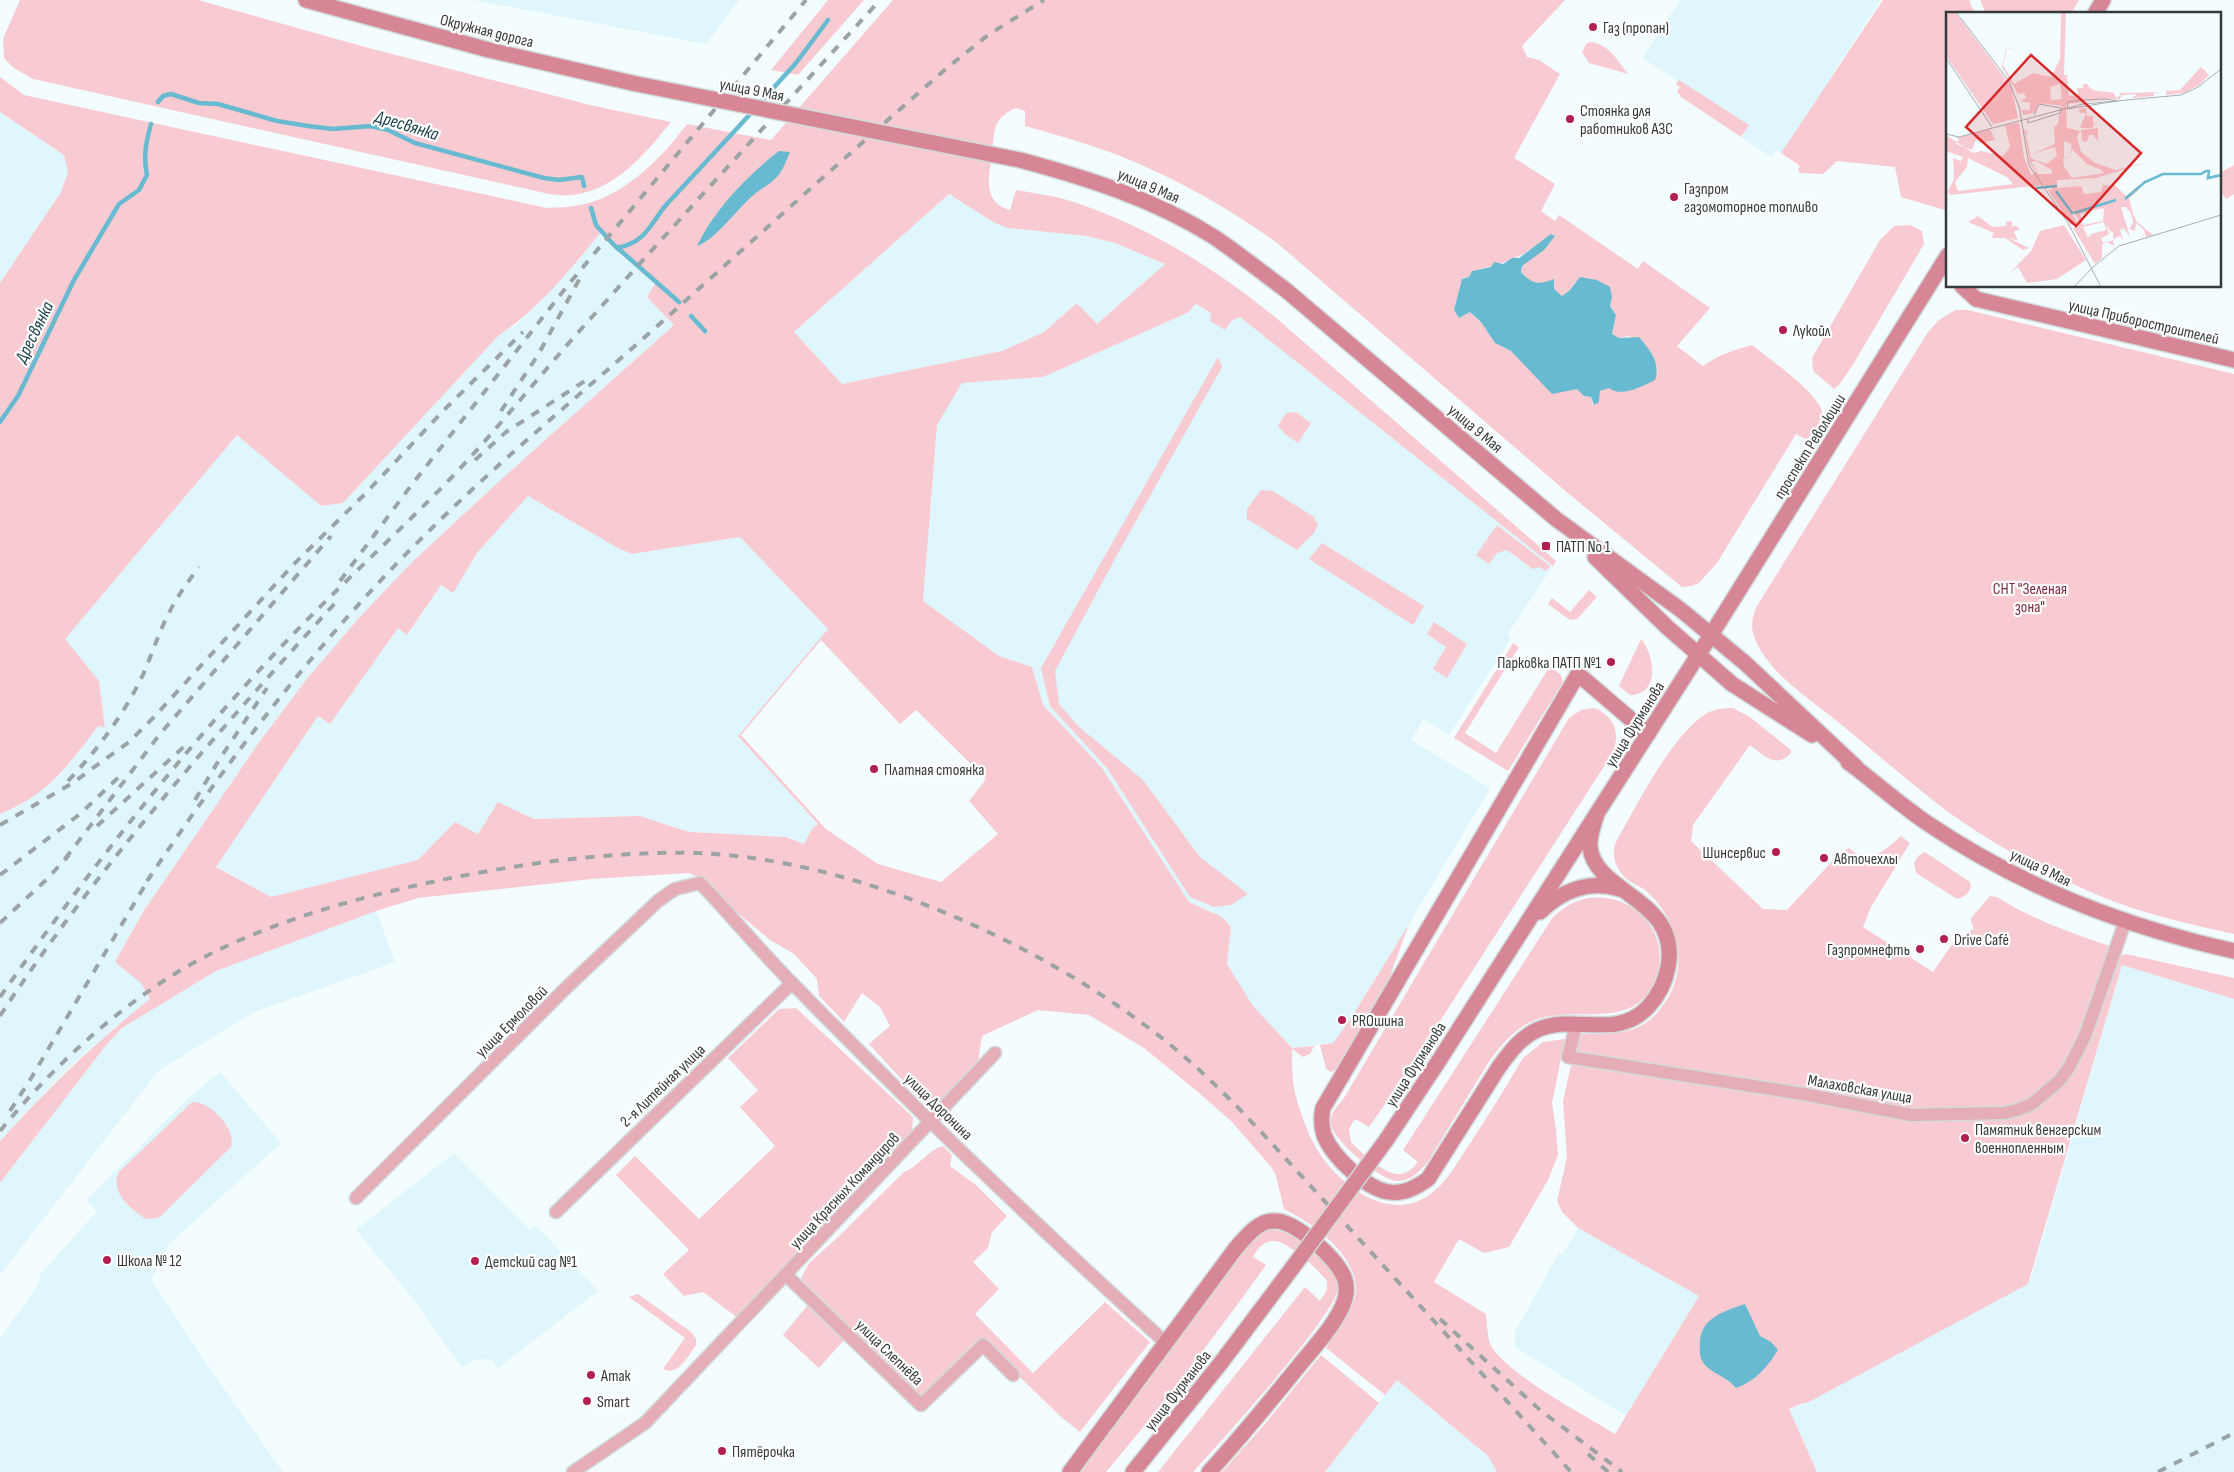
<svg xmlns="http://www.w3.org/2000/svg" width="2234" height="1472" viewBox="0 0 2234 1472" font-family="'Sofia Sans Condensed',sans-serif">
  <rect width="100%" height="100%" fill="#f3fcfe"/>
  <g fill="#dff6fd">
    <path d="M473,0H739L706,44Z"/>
    <path d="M1680,0H1881L1830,78L1834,82L1822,101L1817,98L1781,153L1776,150L1771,157L1741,137L1749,125L1642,58Z"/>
    <path d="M0,112L64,155L68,172L61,192L0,283Z"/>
    <path d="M949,194L995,223L1008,228L1087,236L1115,243L1165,264L1097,324L1077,303L1045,332L1002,351L842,384L794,332Z"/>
    <path d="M601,232L656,283L647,297L674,325L506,475L410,564L358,619L306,680L260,741L143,912L115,962L141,983L150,999L108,1033L64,1072L0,1141V814L21,805L61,774L98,726L105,728L99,681L64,640L237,435L321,506L343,503L498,336L517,324L544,298Z"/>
    <path d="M1196,304L1211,314L1225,330L1232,320L1240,317L1553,566L1507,635L1511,638L1449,735L1424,719L1411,740L1490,788L1409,924L1350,1020L1333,1043L1292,1048L1253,1006L1227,964L1231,927L1222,917L1189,902L1102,768L1043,705L1032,667L999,656L923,601L937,425L962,383L1043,377L1187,313Z"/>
    <path d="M528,495L618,548L632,554L740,537L828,629L738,736L818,824L812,829L805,844L786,837L689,832L640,816L534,819L498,802L478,835L455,822L418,860L271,897L216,866L318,716L330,724L398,628L408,635L441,585L453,592L477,553Z"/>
    <path d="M376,911L395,962L254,1012L158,1071L0,1275V1183L107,1044L122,1028L216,971Z"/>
    <path d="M2122,965L2234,999V1472H1817L1789,1409L1800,1404L1809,1402L2031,1279Z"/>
    <path d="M220,1072L281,1143L169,1244L151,1279L200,1355L283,1472H0V1339L40,1282L39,1276L97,1211L86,1200L188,1098Z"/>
    <path d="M454,1153L530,1230L535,1225L598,1291L498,1368L492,1360L476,1359L462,1368L414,1300L356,1230Z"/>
    <path d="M1578,1228L1699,1296L1626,1416L1515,1347V1332L1559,1253L1563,1254Z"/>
    <path d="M1397,1380L1488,1456L1497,1472H1325Z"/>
  </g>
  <g fill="#f8cbd2" fill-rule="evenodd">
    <path d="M20,0H198L365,47L590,105L671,122C645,154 616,190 572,195C565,196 556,195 549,194L33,79L14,68L4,58L3,39Z"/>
    <path d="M828,0H864L798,75L771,70Z"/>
    <path d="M893,0H1565L1522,46L1527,57L1539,60L1560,74L1514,158L1555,184L1541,211L1555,221L1559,215L1638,269L1643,261L1710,308L1677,346L1703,366C1718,355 1734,350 1752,345C1766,356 1823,397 1822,413C1822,421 1812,433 1807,440L1796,434L1717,563L1699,583L1692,586L1682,587L1569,494L1276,242C1232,211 1186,184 1137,163C1101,147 1063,137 1025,126V111L1016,108C1007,112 999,117 996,126C993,134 993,145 992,154C989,176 982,203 1010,210L1016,190C1032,193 1049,195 1064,199C1143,223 1212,266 1275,317L1556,561L1553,566L1240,317L1232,320L1225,330L1210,321L1211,313L1196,304L1187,313L1043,377L962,383L937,425L923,601L999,656L1032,667L1043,705L1102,768L1189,902L1222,917L1231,927L1227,964L1253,1006L1292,1048L1314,1046L1310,1054L1303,1057L1292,1049C1292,1059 1292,1070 1293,1080C1294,1095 1304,1123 1311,1138C1328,1176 1382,1224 1426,1197C1446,1185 1456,1164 1469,1145C1488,1116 1506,1087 1523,1058L1543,1042L1565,1039L1552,1103L1556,1130L1558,1155L1548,1180L1509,1247L1484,1253L1459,1239L1434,1282L1486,1314C1487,1322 1487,1332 1489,1341C1498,1370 1587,1416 1615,1434L1699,1296L1578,1228L1562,1212L1557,1201L1567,1157L1563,1101L1572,1061L1911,1119L2004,1116L2061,1084L2117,956L2126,954L2234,978V999L2122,965L2028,1284L1809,1402L1800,1404L1789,1409L1817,1472H1497L1488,1456L1397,1380L1385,1395L1326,1348C1336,1332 1351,1315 1355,1297C1363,1259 1313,1223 1284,1209L1276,1176L1272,1168L1232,1122L1198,1092L1144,1048L1089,1015L1038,1010L982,1036L978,1061L937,1104L925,1105L869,1044L890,1026L880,1007L862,993L844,1022L819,996L817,979L794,954L770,940L733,909L703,880L689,873L592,879L418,898L376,911L216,971L122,1028L107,1044L0,1183V1141L3,1138C49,1087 96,1042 150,999L141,983L115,962L143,912L260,741L306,680L358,619L410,564L506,475L674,325L647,297L655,283L601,232C570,270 539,309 498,336L343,503L321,506L237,435L65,639L99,681L105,728L98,726C67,767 49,794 0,814V283L61,192L68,172L64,155L0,112V77L24,95L547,208C556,207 565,208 574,206C621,200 660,160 687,124L771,140ZM949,194L995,223L1008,228L1087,236L1115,243L1165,264L1097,324L1077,303L1044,332L1002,351L842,384L794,332ZM1552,234L1554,236L1522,266L1521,272L1530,282L1554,289L1562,296L1569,291L1575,282L1612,297L1610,306L1616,315L1612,334L1619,338L1629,336C1649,349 1652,348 1658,372L1600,391L1599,402L1593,405L1591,397L1584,396L1577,389L1531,370L1511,351L1495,343L1481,322L1470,312L1459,317L1454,310L1462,279L1469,277L1472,271C1508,263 1523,257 1552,234ZM528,496L618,548L632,554L740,537L828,629L738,736L818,824L812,829L804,844L786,837L689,832L640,816L534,819L498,802L478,834L455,822L418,860L271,897L216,867L318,716L330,724L398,628L407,635L441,585L453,593L477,553ZM821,640L900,724L916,710L986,779L969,801L998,834L941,882L878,864L826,829L741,735Z"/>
    <path d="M1883,0H1969L1975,14H1948V208L1945,210L1901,197L1895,167L1837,161L1823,174L1799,173L1798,169L1800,166L1781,153Z"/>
    <path d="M1980,0H2079L2071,14H1986Z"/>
    <path d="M1590,42C1609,44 1617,60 1628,74L1589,63L1582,52L1586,44Z"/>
    <path d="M1679,80L1749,125L1741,137L1681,97L1677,91L1680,87L1676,84Z"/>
    <path d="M2234,165V194L2226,199L2220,190V173Z"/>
    <path d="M1910,225L1922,231L1924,244L1854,363L1839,385L1834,389L1813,371L1812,358L1880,240L1894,226Z"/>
    <path d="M1955,310H1968L2234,374V934C2189,924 2143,914 2100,896C2048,874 1997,847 1951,814C1912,785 1875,752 1837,721C1809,698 1769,674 1755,639C1750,627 1752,618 1757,606L1928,332L1939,320Z"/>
    <path d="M1218,357L1222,367L1117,555L1055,671L1059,704L1078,726L1143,780L1200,857L1248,894L1231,905L1214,907L1190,897L1107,768L1050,706L1041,668Z"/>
    <path d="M1296,412L1311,423L1298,443L1285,434L1278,426L1286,413Z"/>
    <path d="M1261,490L1273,491L1314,517L1318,525L1314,533L1297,550L1247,519V509Z"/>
    <path d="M1497,525L1550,566L1546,571L1540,567L1533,569L1507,550L1497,553L1489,564L1476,555Z"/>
    <path d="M1322,543L1424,606L1413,625L1309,559Z"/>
    <path d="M1589,590L1597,597L1577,619L1570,620L1548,604L1552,598L1570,612Z"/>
    <path d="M1434,622L1467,644L1447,678L1433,669L1446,647L1427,634Z"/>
    <path d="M1641,639C1655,655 1660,695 1630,695L1619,686Z"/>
    <path d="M1513,643L1519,647L1465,733L1496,753L1550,666L1561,675L1563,682L1508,771L1454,738Z"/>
    <path d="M1594,708C1615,716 1621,734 1612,754L1404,1077L1369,1127L1355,1119L1349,1129L1351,1142C1361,1152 1385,1175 1399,1174C1407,1174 1413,1168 1418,1162L1403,1150L1553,917C1570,901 1588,894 1612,899C1627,902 1644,914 1651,927C1660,941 1662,958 1657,974C1639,1034 1579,1004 1535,1020C1516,1027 1502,1044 1490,1060L1427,1163C1419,1172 1410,1181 1398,1181C1381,1181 1334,1141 1331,1125C1329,1113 1338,1106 1344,1098L1569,718L1581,710Z"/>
    <path d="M1733,708L1750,717L1791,750V753C1775,770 1763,754 1750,745L1693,825L1691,841L1763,909L1787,910L1838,855L1849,848C1869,866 1884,851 1901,836L1910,843L1871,907L1863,927L1933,972L1957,937L1962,939L1974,928L1971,922V918L1990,896L1997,897C2031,919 2072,933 2110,946L2079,1036L2064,1067L2030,1101L2003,1107L1913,1111L1576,1054L1581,1034C1621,1033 1646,1036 1669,996C1689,961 1675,915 1645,890C1638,885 1628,882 1623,875C1615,866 1612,856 1615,844C1635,808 1671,737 1704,715C1712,709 1723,708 1733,708Z"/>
    <path d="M1925,852L1970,882C1973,891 1965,897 1957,899L1916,873L1914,863L1918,856Z"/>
    <path d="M1409,924L1387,984L1339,1067L1331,1072L1326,1069L1320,1045L1333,1043L1350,1020Z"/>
    <path d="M796,1008L913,1117L912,1132L886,1156L738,1318L703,1292L684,1296L663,1274L689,1250L616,1175L635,1156L699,1219L775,1146L740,1107L758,1090L728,1058L779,1009Z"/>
    <path d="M192,1102C209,1100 237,1129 231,1147L163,1214L158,1218L146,1219C130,1209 109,1191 119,1172Z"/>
    <path d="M943,1146L952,1155L950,1166L976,1185L1007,1216L992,1232L988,1248L973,1262L999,1289L975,1314L1033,1373L1105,1302L1150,1342L1080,1432L1060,1416L983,1341L921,1398L800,1280L809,1263L837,1238L904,1172C920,1166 926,1151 943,1146Z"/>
    <path d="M1268,1230C1287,1229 1299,1240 1314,1252C1325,1261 1339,1273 1338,1288C1336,1315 1218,1445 1193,1472H1158L1305,1287L1320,1301L1327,1290V1281C1319,1270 1288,1241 1274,1241C1264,1241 1257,1249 1253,1257L1266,1265C1215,1336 1163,1405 1106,1472H1080L1241,1253L1257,1237Z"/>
    <path d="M638,1294L691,1332L696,1339V1345C688,1356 678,1377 663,1369L685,1338L629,1297Z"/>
    <path d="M808,1305L844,1340L819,1368L783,1335Z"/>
    <path d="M1321,1355L1379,1403L1325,1472H1222L1264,1425Z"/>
  </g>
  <g fill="#67bad0">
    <path d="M779,151L790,152C787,159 784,167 780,173C774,182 765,186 756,193C739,206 715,241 697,246C715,209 747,176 779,151Z"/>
    <path d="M1551,234L1555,236L1544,250L1522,266L1521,272C1533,285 1538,285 1554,279V289L1562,296L1569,291L1580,277L1597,280L1610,287L1612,297L1610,306L1616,315L1612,334L1619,338L1639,337C1650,350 1661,363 1655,380C1642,386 1622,398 1609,388L1600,391L1599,402L1594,405L1591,397L1584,396L1577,389L1552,394L1511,351L1495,343L1481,322L1470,312L1459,318L1454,310L1462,279L1469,277L1472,271L1491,267L1494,262L1503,264L1512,258H1519Z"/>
    <path d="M1745,1304L1760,1336L1771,1342L1778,1350C1767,1367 1756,1381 1736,1388C1726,1376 1715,1375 1706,1366C1700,1360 1699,1352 1700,1344C1700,1318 1724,1311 1745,1304Z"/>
  </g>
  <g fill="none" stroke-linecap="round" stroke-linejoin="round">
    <g stroke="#67bad0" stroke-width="4.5">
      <path d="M158,102L163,96L171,94L199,103L218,104L277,121L308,126L333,129L371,126L388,130L415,143L544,178L559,180L582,177L584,186"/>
      <path d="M759,104L796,63L828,20"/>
      <path d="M591,208L596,225L613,244L679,302"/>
      <path d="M617,248C647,241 648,227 666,205L754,110"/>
      <path d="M691,316L705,331"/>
      <path d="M0,422L18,396L74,280L119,204L139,190L147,175C143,157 146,142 151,124"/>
    </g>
    <defs>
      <g id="street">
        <path d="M1576,1025L1568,1057L1803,1094L1911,1115L2004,1113L2017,1110L2032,1104L2039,1098L2058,1082L2068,1069L2085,1036L2125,922"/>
        <path d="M356,1198L566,988L658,901L675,889L700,883C731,915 760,951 792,983C913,1107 1038,1227 1166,1343"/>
        <path d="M556,1212L792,983"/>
        <path d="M786,1275L921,1405L983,1345L1013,1375"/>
        <path d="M573,1472L645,1423L995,1053"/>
      </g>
      <g id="secondary">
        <path d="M306,0L489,50L632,83"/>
        <path d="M2095,14L2103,0"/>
        <path d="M1020,160C1087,178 1154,199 1214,237C1239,254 1263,273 1287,291L1556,519L1681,610L1745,663L1856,767"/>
        <path d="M1962,286L1976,299L2234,360"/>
        <path d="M1595,557L1667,627L1732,684L1812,735"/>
        <path d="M1848,762C1875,782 1899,804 1927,823C2022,887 2122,926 2234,951"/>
        <path d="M1596,817C1593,827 1589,837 1590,847C1595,894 1681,899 1668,967C1665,983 1659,995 1648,1007C1616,1041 1573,1013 1537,1030C1520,1038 1510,1052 1499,1067L1428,1179C1417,1187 1403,1195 1389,1192C1366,1189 1332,1156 1324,1135C1321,1126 1321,1117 1323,1108L1578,674L1648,734"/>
        <path d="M1540,912C1561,891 1590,879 1619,889"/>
        <path d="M1387,1139L1440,1059L1711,635L1948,255"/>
        <path d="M1070,1472L1236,1248C1246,1237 1258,1220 1275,1221C1296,1221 1336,1258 1344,1277C1347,1284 1347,1291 1345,1299C1339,1320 1316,1345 1302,1362C1272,1399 1241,1437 1209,1472"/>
        <path d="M1133,1472L1220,1364L1293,1267"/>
      </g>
    </defs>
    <use href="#street" stroke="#d1d9db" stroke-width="15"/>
    <use href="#secondary" stroke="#d1d9db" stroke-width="18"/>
    <use href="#street" stroke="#e5adb6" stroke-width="12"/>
    <use href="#secondary" stroke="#d68695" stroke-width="15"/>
    <g stroke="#9ca3a5" stroke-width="4" stroke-dasharray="9 9" stroke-linecap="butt">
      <path d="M501,411L538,355L580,278"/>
      <path d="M475,460L506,432L588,379"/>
      <path d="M340,581L410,487L568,285L806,0"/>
      <path d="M68,781C97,750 122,717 141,679C151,658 157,636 168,615C176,598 187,583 199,567"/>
      <path d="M195,800L219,760L267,688"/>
      <path d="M0,825L71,784L129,742L154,717L293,565L366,493L445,409L523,332"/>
      <path d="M97,826L189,742"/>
      <path d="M65,859L160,734L331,536"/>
      <path d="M0,875L80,814L123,773"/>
      <path d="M147,881C230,757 321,637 428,532C497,463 573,401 646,336C747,246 846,156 947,68L988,35L1044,0"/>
      <path d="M0,923L47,879L69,855"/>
      <path d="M0,997C92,866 191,739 303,624C352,574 403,528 451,478C497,430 538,377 583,327C681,217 781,109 880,0"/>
      <path d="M0,1016C98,866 217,733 337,601"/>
      <path d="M10,1111L30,1080L151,875"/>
      <path d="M0,1131C45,1076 99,1024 159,984C237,931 341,901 432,882C516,864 609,851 695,853C853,858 1040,942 1163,1039C1225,1088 1276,1149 1329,1206C1410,1295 1491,1383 1571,1472"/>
      <path d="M1440,1319L1540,1410L1622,1472"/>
      <path d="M1588,1454L1608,1472"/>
      <path d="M2158,1472L2234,1433"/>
    </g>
    <defs>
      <g id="secondary-bridge">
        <path d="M632,83L1020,160"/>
        <path d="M1293,1267L1387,1139"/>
      </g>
    </defs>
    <use href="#secondary-bridge" stroke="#d1d9db" stroke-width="18" stroke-linecap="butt"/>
    <use href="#secondary-bridge" stroke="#d68695" stroke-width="15"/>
  </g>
  <g fill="#b12051" stroke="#fff" stroke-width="2">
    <circle cx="1593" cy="27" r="5"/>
    <circle cx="1570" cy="119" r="5"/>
    <circle cx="1674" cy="197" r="5"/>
    <circle cx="1783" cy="330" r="5"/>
    <rect x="1541" y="541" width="10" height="10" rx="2.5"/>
    <circle cx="1611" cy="662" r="5"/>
    <circle cx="874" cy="769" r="5"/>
    <circle cx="1776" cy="852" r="5"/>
    <circle cx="1824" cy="858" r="5"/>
    <circle cx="1944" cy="939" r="5"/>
    <circle cx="1920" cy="949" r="5"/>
    <circle cx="1342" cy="1020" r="5"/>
    <circle cx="1965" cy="1138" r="5"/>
    <circle cx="107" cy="1260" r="5"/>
    <circle cx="475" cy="1261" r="5"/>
    <circle cx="591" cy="1375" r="5"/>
    <circle cx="587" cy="1401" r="5"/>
    <circle cx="722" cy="1451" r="5"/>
  </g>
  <g text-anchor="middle" stroke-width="4.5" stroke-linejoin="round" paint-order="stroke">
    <g font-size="16" fill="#343a3b" stroke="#fff" text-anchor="start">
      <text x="1603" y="33">Газ (пропан)</text>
      <text x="1580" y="116">Стоянка для<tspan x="1580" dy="18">работников АЗС</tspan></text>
      <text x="1684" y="194">Газпром<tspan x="1684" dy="18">газомоторное топливо</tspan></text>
      <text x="1793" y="336">Лукойл</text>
      <text x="1556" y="552">ПАТП No 1</text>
      <text x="1601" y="668" text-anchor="end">Парковка ПАТП №1</text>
      <text x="884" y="775">Платная стоянка</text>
      <text x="1766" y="858" text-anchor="end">Шинсервис</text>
      <text x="1834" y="864">Авточехлы</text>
      <text x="1954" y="945">Drive Café</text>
      <text x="1910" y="955" text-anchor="end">Газпромнефть</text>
      <text x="1352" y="1026">PROшина</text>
      <text x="1975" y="1135">Памятник венгерским<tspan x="1975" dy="18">военнопленным</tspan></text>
      <text x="117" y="1266">Школа № 12</text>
      <text x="485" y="1267">Детский сад №1</text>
      <text x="601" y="1381">Атак</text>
      <text x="597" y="1407">Smart</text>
      <text x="732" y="1457">Пятёрочка</text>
    </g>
    <g font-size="16" fill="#343a3b" stroke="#fff">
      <text transform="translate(487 30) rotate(14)" y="6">Окружная дорога</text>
      <text transform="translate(752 89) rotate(11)" y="6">улица 9 Мая</text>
      <text transform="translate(1149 185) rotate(23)" y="6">улица 9 Мая</text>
      <text transform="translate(2144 321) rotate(13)" y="6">улица Приборостроителей</text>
      <text transform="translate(1476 428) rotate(40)" y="6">улица 9 Мая</text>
      <text transform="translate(1809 446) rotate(-58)" y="6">проспект Революции</text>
      <text transform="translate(1634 724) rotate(-58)" y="6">улица Фурманова</text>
      <text transform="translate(2041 867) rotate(26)" y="6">улица 9 Мая</text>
      <text transform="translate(511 1021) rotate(-45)" y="6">улица Ермоловой</text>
      <text transform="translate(1415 1064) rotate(-57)" y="6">улица Фурманова</text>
      <text transform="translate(662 1085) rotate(-44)" y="6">2-я Литейная улица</text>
      <text transform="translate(1860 1088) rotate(10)" y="6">Малаховская улица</text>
      <text transform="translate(939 1106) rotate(44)" y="6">улица Доронина</text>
      <text transform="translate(844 1190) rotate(-47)" y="6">улица Красных Командиров</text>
      <text transform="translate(890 1352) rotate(44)" y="6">улица Слепнёва</text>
      <text transform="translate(1177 1390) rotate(-52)" y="6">улица Фурманова</text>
    </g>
    <g font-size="16" fill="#7d293f" stroke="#fff">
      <text x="2030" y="594">СНТ "Зеленая<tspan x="2030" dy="18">зона"</tspan></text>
    </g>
    <g font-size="18" font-style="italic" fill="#193f49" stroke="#fff">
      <text transform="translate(407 125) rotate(17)" y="6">Дресвянка</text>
      <text transform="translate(34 332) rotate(-64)" y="6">Дресвянка</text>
    </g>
  </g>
  <g transform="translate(1946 12)">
    <rect width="275" height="275" fill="#f3fcfe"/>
    <path d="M0,0H9L65,74L72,106L47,112L0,44ZM115,0H120L118,63H121L123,84L132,83L131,76H137V72H141L146,78L168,81L170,86L175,83L173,81L216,80L208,81V84L186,86L191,82L176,83L174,87L120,92L121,116L134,119L131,125L135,140L149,151L170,158L202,150L150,166L111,168V176L135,174L138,182L155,180L157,173L170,174L180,184L192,174L193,178L183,186L187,202L191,210L207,223L200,225L198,218L190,211L189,219L183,217L187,211L185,201L180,195H175L184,225L178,216L174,218L177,228L174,224L167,227V220L164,219L159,210L163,222L155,226L157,231L167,228L168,234L161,230L156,233V246L149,252L127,216L133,212V208L111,178L132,212L125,213L102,178L107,177L98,173L4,183L3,180L0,183L8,167L7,146L15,149L17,145L0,139V123L27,141L35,139L57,144L64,135L59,113L73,111L78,145L85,163L90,160L84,151L78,117L82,121L80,122L85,146L100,152L111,144L109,135L86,142L109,132L108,115L112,112L113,105L102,106L113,105L116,94L93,91L88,101L77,103L75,98H84V91L74,89L80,86L78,81L72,82L56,55L60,37L61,36H63L72,39L61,36L57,53L68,72L87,61L105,65L114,47ZM114,72L116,87L105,88L104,75ZM118,129L125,132L126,145L118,146ZM126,137L141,152L156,158L158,161L126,166L118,155L117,147L126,145ZM22,146L61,165L67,172L12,179L9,170L21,155ZM90,149L106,158V162H92L85,150ZM158,196L157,209L137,213L134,202ZM158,210L160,218L145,222L142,226L137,215ZM255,55L263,63L253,73L238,81L220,83V79L234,78ZM140,96L141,104H147V112L150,110L146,116H134L140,101H133V97ZM152,116V129L147,123H143L141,130L136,129L135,118ZM44,117L49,128L34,131L30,128L26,138L18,135V132L17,135L11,132L10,130L14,128L10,126ZM32,204L47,215L60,214V210L65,209L67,212L64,215L70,214L74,217L68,220L72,229L58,224L83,236L77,238L59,226H46L48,221L22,210ZM118,213L140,248L111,267L81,271L72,255L64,261L85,239L94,219Z" fill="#f8cbd2" fill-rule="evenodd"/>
    <path fill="none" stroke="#67bad0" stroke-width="2.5" d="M90,176L111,174M110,179L127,202M179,187L199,170L217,162H255L260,159H263L262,166L275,163M128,201L170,188"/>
    <path fill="none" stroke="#a7aeb0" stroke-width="1" d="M10,0L63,69L73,95M0,46L46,115M134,88L160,87L171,89L121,97L122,90ZM73,94L83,153L122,211L155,275M82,106V111L114,101L115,96L93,92L88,103M0,122L13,125L137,92L235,83L252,75L275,57M147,255L173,234L275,203M128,275L147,255"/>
    <path fill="#d62828" fill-opacity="0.15" stroke="#d62828" stroke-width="2.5" d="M85,43L195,141L130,214L20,115Z"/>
    <rect width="275" height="275" fill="none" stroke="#343a3b" stroke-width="2.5"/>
  </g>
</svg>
